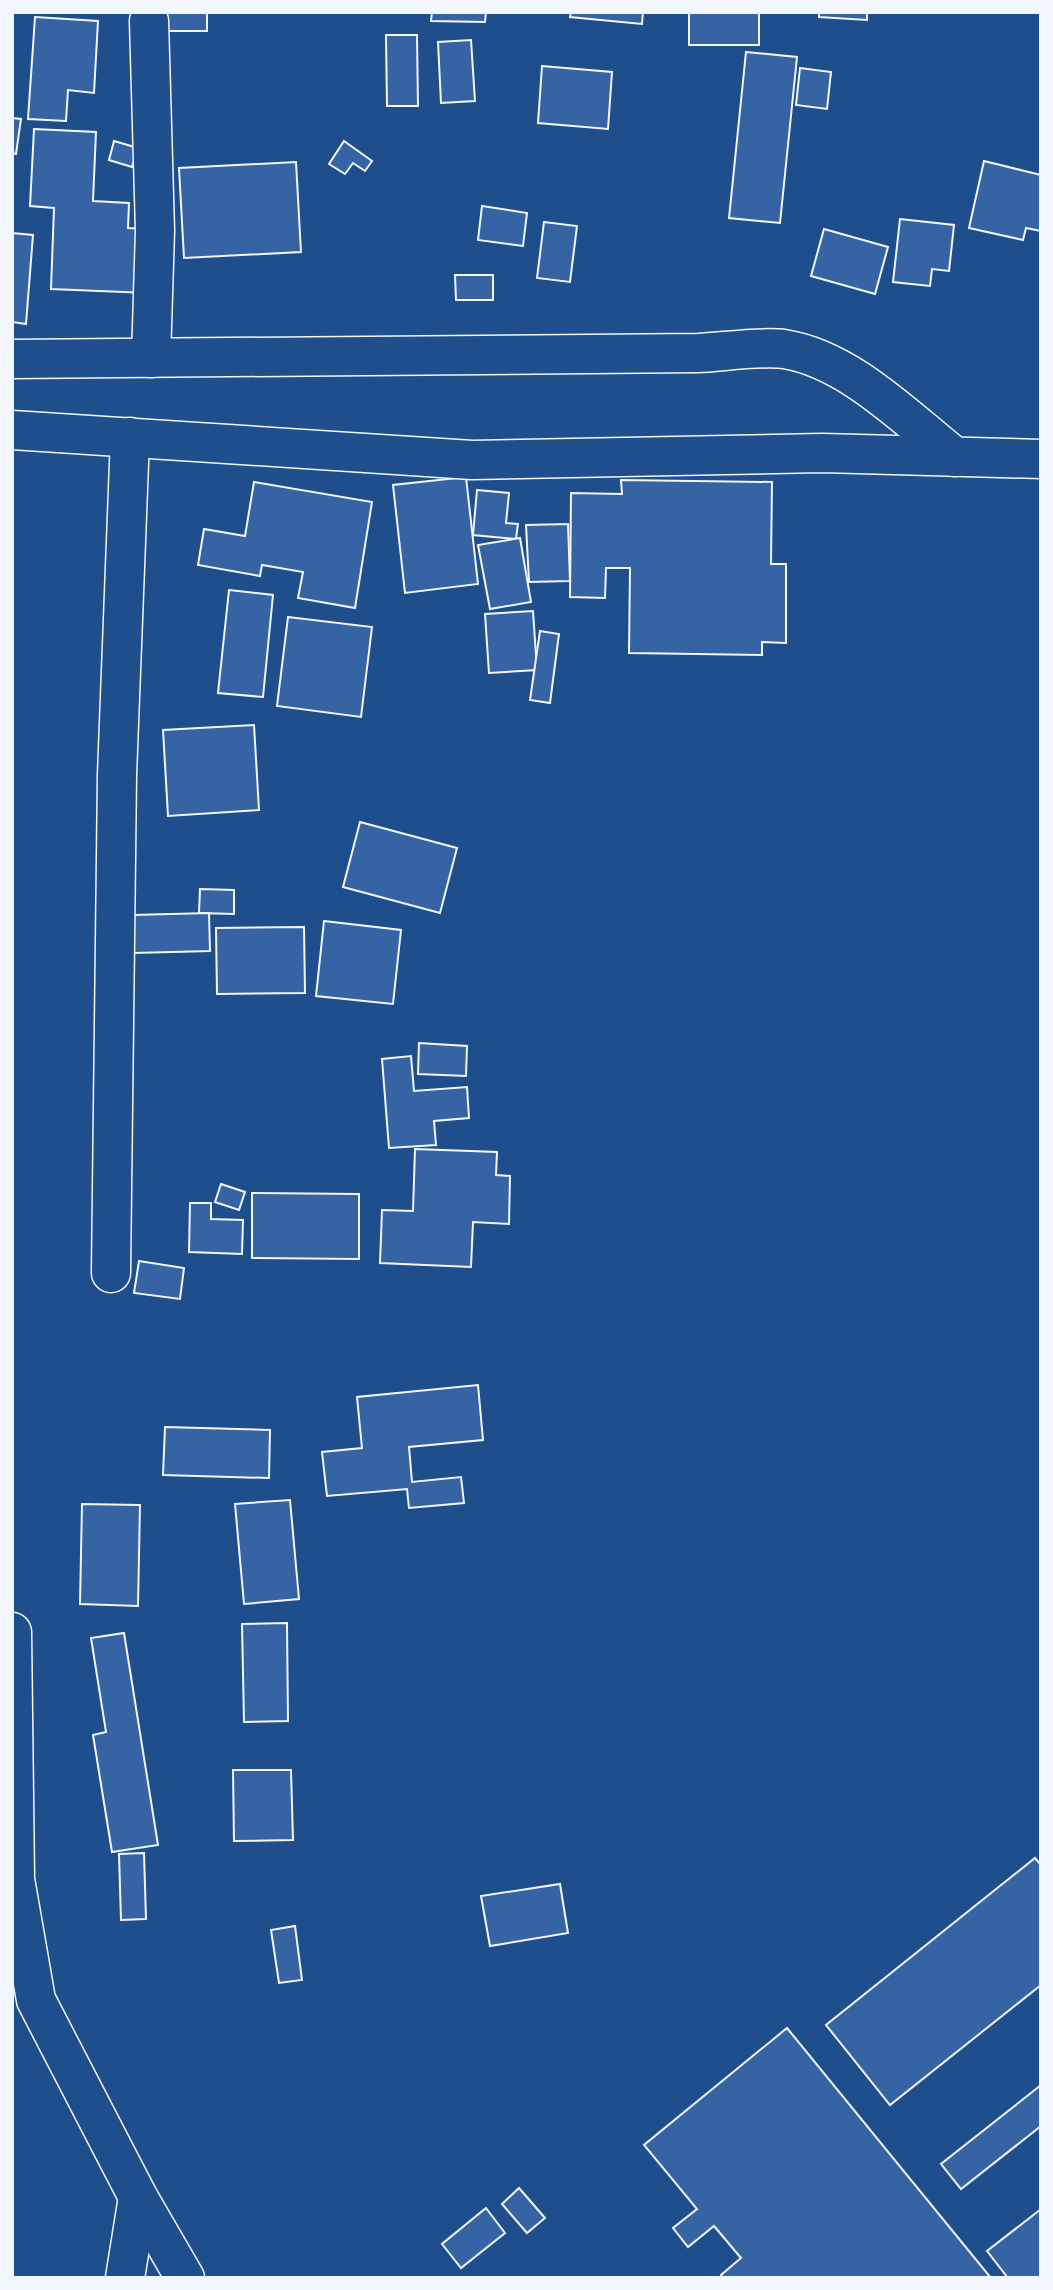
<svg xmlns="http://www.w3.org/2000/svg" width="1053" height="2290" viewBox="0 0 1053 2290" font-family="'Noto Sans',sans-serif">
  <rect width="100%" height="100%" fill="#1f4e8c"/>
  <g fill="#3563a3" stroke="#f2f6ff" stroke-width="2">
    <path d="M164,12H207V31H165Z"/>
    <path d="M432,12H486L485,22L431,21Z"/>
    <path d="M571,12H643L642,24L570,17Z"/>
    <rect x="689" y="12" width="70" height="33"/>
    <path d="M819,12H867V20L819,17Z"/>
    <path d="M35,17L98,21L94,93L68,90L66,121L28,119Z"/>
    <path d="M386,35H417L418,106H387Z"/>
    <path d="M471,40L475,101L441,103L438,42Z"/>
    <path d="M746,52L797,57L780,223L729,218Z"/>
    <path d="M542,66L612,72L608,129L538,123Z"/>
    <path d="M800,68L831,72L827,109L796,105Z"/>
    <path d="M12,118L21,119L16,154L12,153Z"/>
    <path d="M34,129L96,132L93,201L129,203L128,228L149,229L147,293L51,289L54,208L30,206Z"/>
    <path d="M114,141L138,148L132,167L109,160Z"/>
    <path d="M344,141L372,161L365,171L353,163L345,174L329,164Z"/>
    <path d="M984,161L1041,175V231L1026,228L1023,240L969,228Z"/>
    <path d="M296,162L301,252L184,258L179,168Z"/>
    <path d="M482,206L527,213L523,246L478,240Z"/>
    <path d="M900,219L954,225L949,271L932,269L930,286L893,282Z"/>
    <path d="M544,222L577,226L570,282L537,278Z"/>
    <path d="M824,229L888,247L875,294L811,276Z"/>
    <path d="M12,233L33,235L26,324L12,322Z"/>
    <path d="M455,275H493V300H456Z"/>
    <path d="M466,477L478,584L405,593L393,485Z"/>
    <path d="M621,480L772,482L771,564H786V643L762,642V655L629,653L630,568H606L605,598L570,597L571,493L622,494Z"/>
    <path d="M254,482L372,502L355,608L298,598L303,572L262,565L260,576L198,565L204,529L245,536Z"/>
    <path d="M477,490L509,493L506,523L518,524L516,539L473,535Z"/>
    <path d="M568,524L570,581L529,582L526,525Z"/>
    <path d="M520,538L531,602L490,609L478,545Z"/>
    <path d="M229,590L273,595L263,697L218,693Z"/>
    <path d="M533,611L537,670L489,673L485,614Z"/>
    <path d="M288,617L372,627L361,717L277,706Z"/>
    <path d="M540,631L559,634L550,703L530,700Z"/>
    <path d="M254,725L259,810L168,816L163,730Z"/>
    <path d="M360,822L457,848L440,913L343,887Z"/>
    <path d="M200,889L234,890V914L199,913Z"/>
    <path d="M209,913L210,951L134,953L133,915Z"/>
    <path d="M324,921L401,930L393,1004L316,996Z"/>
    <path d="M304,927L305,993L217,994L216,928Z"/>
    <path d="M419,1043L467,1046L466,1076L418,1074Z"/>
    <path d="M411,1056L414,1091L467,1087L469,1118L434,1121L436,1145L389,1148L382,1059Z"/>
    <path d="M415,1149L497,1152L496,1175L510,1176L509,1224L473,1222L471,1267L380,1263L382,1210L413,1211Z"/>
    <path d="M221,1184L245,1192L239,1210L215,1202Z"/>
    <path d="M252,1193L359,1194V1259L252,1258Z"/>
    <path d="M190,1203H211V1219L243,1220L242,1254L189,1252Z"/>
    <path d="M139,1261L184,1268L180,1299L134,1293Z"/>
    <path d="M478,1385L483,1440L409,1447L412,1482L461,1477L464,1503L409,1508L407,1489L327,1496L322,1452L362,1448L357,1397Z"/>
    <path d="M165,1427L270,1430L269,1478L163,1475Z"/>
    <path d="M290,1500L299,1599L244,1604L235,1504Z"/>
    <path d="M82,1504L140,1505L138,1606L80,1604Z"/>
    <path d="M287,1623L288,1721L244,1722L242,1624Z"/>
    <path d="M124,1633L158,1845L112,1852L93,1735L106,1732L91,1638Z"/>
    <path d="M233,1770H291L293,1840L234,1841Z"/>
    <path d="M144,1853L146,1919L121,1920L119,1854Z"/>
    <path d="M1035,1858L1041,1865V1985L890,2105L826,2025Z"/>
    <path d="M560,1884L568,1933L490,1946L481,1896Z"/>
    <path d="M295,1926L302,1980L279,1983L271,1930Z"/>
    <path d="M787,2028L991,2278H723L721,2275L741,2258L714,2226L688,2247L673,2228L697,2209L644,2145Z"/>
    <path d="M1041,2085V2126L961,2189L941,2164Z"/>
    <path d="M519,2188L545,2218L527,2233L502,2204Z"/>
    <path d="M486,2208L505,2233L461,2268L442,2244Z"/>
    <path d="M1041,2209V2278H1008L987,2251Z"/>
  </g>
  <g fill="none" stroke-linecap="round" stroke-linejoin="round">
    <defs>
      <g id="minor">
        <path d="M149,21L155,231L151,358"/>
        <path d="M12,359L698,353C721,352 762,346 784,349C848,359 905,417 955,457"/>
        <path d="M111,1273L117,775L130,437"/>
        <path d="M12,1632L15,1879L36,2000L138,2197L185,2278"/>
        <path d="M125,2278L138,2197"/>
      </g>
      <path id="major" d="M12,430L472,460L822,453L1041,459"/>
    </defs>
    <use href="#minor" stroke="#f2f6ff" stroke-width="41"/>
    <use href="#major" stroke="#f2f6ff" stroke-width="41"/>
    <use href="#minor" stroke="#1f4e8c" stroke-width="38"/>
    <use href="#major" stroke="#1f4e8c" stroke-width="38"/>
  </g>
  <rect width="1053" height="2290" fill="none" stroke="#f2f6ff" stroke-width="28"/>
</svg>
